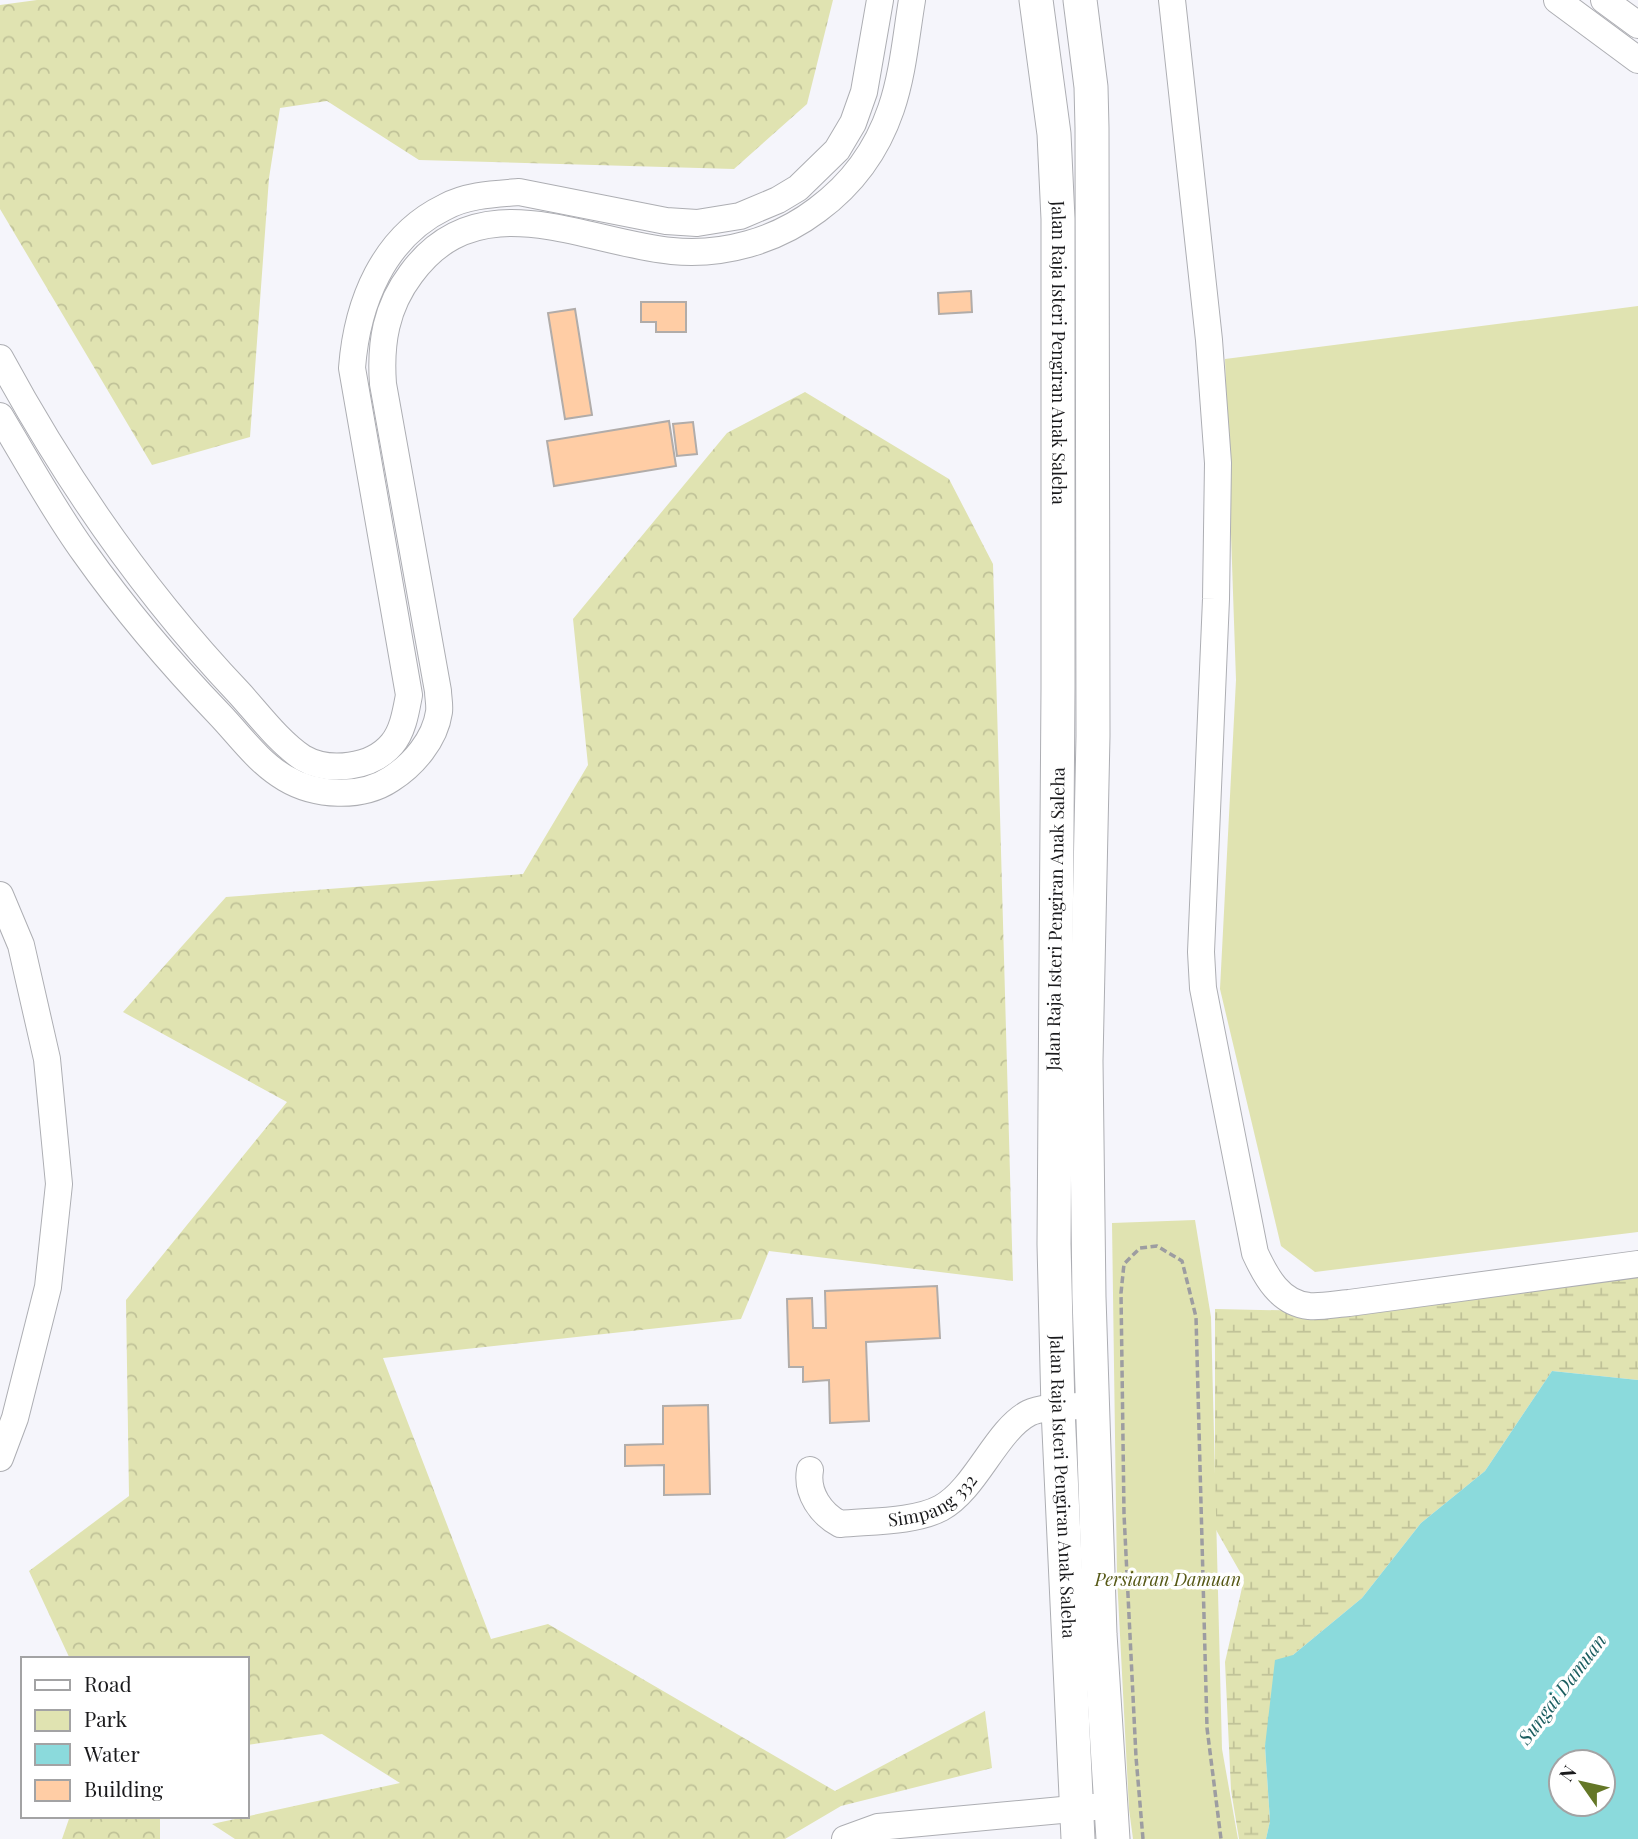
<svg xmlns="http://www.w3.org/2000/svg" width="1638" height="1839" viewBox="0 0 1638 1839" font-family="'Playfair Display',serif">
  <defs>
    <pattern id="forest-crowns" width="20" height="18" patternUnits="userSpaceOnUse" patternTransform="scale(1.75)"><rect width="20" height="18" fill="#e0e3b1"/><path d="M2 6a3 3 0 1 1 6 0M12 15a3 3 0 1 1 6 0" fill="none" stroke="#c0c298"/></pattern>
    <pattern id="wetland-marsh" width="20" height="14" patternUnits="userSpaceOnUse" patternTransform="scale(1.75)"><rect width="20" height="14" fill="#e0e3b1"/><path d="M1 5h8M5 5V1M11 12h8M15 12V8" fill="none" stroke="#c0c298"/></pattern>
  </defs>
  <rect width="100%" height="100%" fill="#f5f5fb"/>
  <g fill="url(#forest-crowns)">
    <path d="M37,0H833L807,104L734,169L419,160L327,101L280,108L269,178L250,437L152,465L0,209V5Z"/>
    <path d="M805,392L949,479L993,564L1013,1281L769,1251L741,1319L383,1358L491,1639L548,1624L835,1791L985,1711L992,1768L841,1806L785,1839H235L212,1824L400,1783L322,1734L247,1745V1659H70L29,1571L129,1496L126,1300L287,1102L123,1012L226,897L523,874L588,765L573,619L727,433Z"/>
    <path d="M70,1816H160V1839H62Z"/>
  </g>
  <path fill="url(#wetland-marsh)" d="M1638,1276V1380L1552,1371L1485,1471L1421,1523L1362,1598L1293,1655L1265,1746L1270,1821L1266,1839H1239L1231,1790L1225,1662L1244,1579L1215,1528V1309L1364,1312Z"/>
  <g fill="#e0e3b1">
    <path d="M1638,306V1232L1315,1272L1281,1246L1220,989L1236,680L1225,359Z"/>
    <path d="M1195,1220L1211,1317L1222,1749L1238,1839H1133L1129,1809L1117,1577L1112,1223Z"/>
  </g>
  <path fill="#8bdadc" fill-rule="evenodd" d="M1552,1371L1638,1380V1839H1266L1270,1821L1265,1746L1275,1660L1293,1655L1362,1598L1421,1523L1485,1471ZM1561,1762H1603V1804H1561Z"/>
  <g fill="#ffcda5" stroke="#b1aca9" stroke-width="2">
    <path d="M971,291L972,312L939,314L938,293Z"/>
    <path d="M641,302H686V332H656V322H641Z"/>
    <path d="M575,309L592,415L565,419L548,313Z"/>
    <path d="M669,421L676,466L554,486L547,441Z"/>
    <path d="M693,422L697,454L677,456L673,424Z"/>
    <path d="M937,1286L940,1338L866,1342L869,1421L830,1423L829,1380L803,1382V1367H789L787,1299L812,1298L813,1328H826L825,1291Z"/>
    <path d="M708,1405L710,1494L664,1495V1465L625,1466V1445L663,1444V1406Z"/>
  </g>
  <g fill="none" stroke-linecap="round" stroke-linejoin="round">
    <defs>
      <g id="minor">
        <path d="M1172,0L1209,340L1218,463L1216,599L1201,952L1203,988L1255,1253C1266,1277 1280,1303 1309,1306C1322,1307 1336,1304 1349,1303L1638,1264"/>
        <path d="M1557,0L1638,60"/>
        <path d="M1604,0L1638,25"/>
        <path d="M0,358C66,480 144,593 240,694C259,715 279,742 303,758C329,773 372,768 392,744C403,731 406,711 409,695L352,368C357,303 383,237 445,207C467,195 494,194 519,192L666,221L697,223L740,216L778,200L798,188L837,150L853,123L864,92L880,0"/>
        <path d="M0,416C27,461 53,509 84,552C125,610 171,664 220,715C240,736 259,763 285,778C315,796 361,799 391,779C413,765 435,740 439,712C440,705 438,697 438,691L383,384C380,343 386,307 411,274C479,181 582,242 672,251C723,256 776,241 817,210C851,185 877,150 891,109C903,74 906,36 912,0"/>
        <path d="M0,895L21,945L47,1059L59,1184L48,1287L15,1418L0,1458"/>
        <path id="s1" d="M810,1470C806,1493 821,1514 840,1524C870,1521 915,1522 941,1508C976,1489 996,1430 1029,1413C1043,1406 1076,1407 1093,1405"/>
        <path d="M845,1839L878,1827L1094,1807"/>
      </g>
      <g id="major">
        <path id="s2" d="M1036,0L1054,134L1058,219V688L1054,1244L1058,1409L1078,1839"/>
        <path d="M1080,0L1091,87L1092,128L1093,736L1086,1061L1089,1297L1100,1634L1113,1839"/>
      </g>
    </defs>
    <use href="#minor" stroke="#adaeb3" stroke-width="28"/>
    <use href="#major" stroke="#adaeb3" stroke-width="35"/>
    <path stroke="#9d9da1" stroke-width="3.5" stroke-dasharray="7 3.5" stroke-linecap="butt" d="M1143,1839L1136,1757L1124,1514L1121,1293L1124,1264L1140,1248L1157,1246L1182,1261L1196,1317L1207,1728L1221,1839"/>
    <use href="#minor" stroke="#fff" stroke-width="26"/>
    <use href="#major" stroke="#fff" stroke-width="33"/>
  </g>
  <g text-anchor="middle" stroke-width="7" stroke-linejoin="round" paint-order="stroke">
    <g font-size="18" fill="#1a1a1c" stroke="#fff">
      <text dy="6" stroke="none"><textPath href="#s2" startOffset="354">Jalan Raja Isteri Pengiran Anak Saleha</textPath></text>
      <text transform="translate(1056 919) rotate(-89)" y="6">Jalan Raja Isteri Pengiran Anak Saleha</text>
      <text dy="6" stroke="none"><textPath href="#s2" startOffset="1488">Jalan Raja Isteri Pengiran Anak Saleha</textPath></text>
      <text dy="6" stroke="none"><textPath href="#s1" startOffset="164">Simpang 332</textPath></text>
    </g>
    <g font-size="18" font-style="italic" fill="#565816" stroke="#fff">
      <text x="1168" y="1586">Persiaran Damuan</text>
    </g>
    <g font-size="19" font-style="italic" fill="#1b5d5f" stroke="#fff">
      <text transform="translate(1562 1689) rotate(-53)" y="7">Sungai Damuan</text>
    </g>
  </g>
  <rect x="21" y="1657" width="228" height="161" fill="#ffffff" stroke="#a3a3a4" stroke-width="2"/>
  <rect x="35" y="1680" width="35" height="10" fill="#ffffff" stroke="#a3a3a4" stroke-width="2"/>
  <text x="84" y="1692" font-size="21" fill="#1a1a1c">Road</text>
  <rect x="35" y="1710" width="35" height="21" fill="#e0e3b1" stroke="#a3a3a4" stroke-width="2"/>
  <text x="84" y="1727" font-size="21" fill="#1a1a1c">Park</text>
  <rect x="35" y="1744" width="35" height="21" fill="#8bdadc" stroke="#a3a3a4" stroke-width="2"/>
  <text x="84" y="1762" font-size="21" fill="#1a1a1c">Water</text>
  <rect x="35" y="1780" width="35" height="21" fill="#ffcda5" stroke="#a3a3a4" stroke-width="2"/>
  <text x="84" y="1797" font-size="21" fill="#1a1a1c">Building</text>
  <g transform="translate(1582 1783) rotate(304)"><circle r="33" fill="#ffffff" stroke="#a3a3a4" stroke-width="2"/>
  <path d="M0-5L12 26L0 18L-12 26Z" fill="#647727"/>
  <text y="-10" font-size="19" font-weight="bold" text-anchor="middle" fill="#1a1a1c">N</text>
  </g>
</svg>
